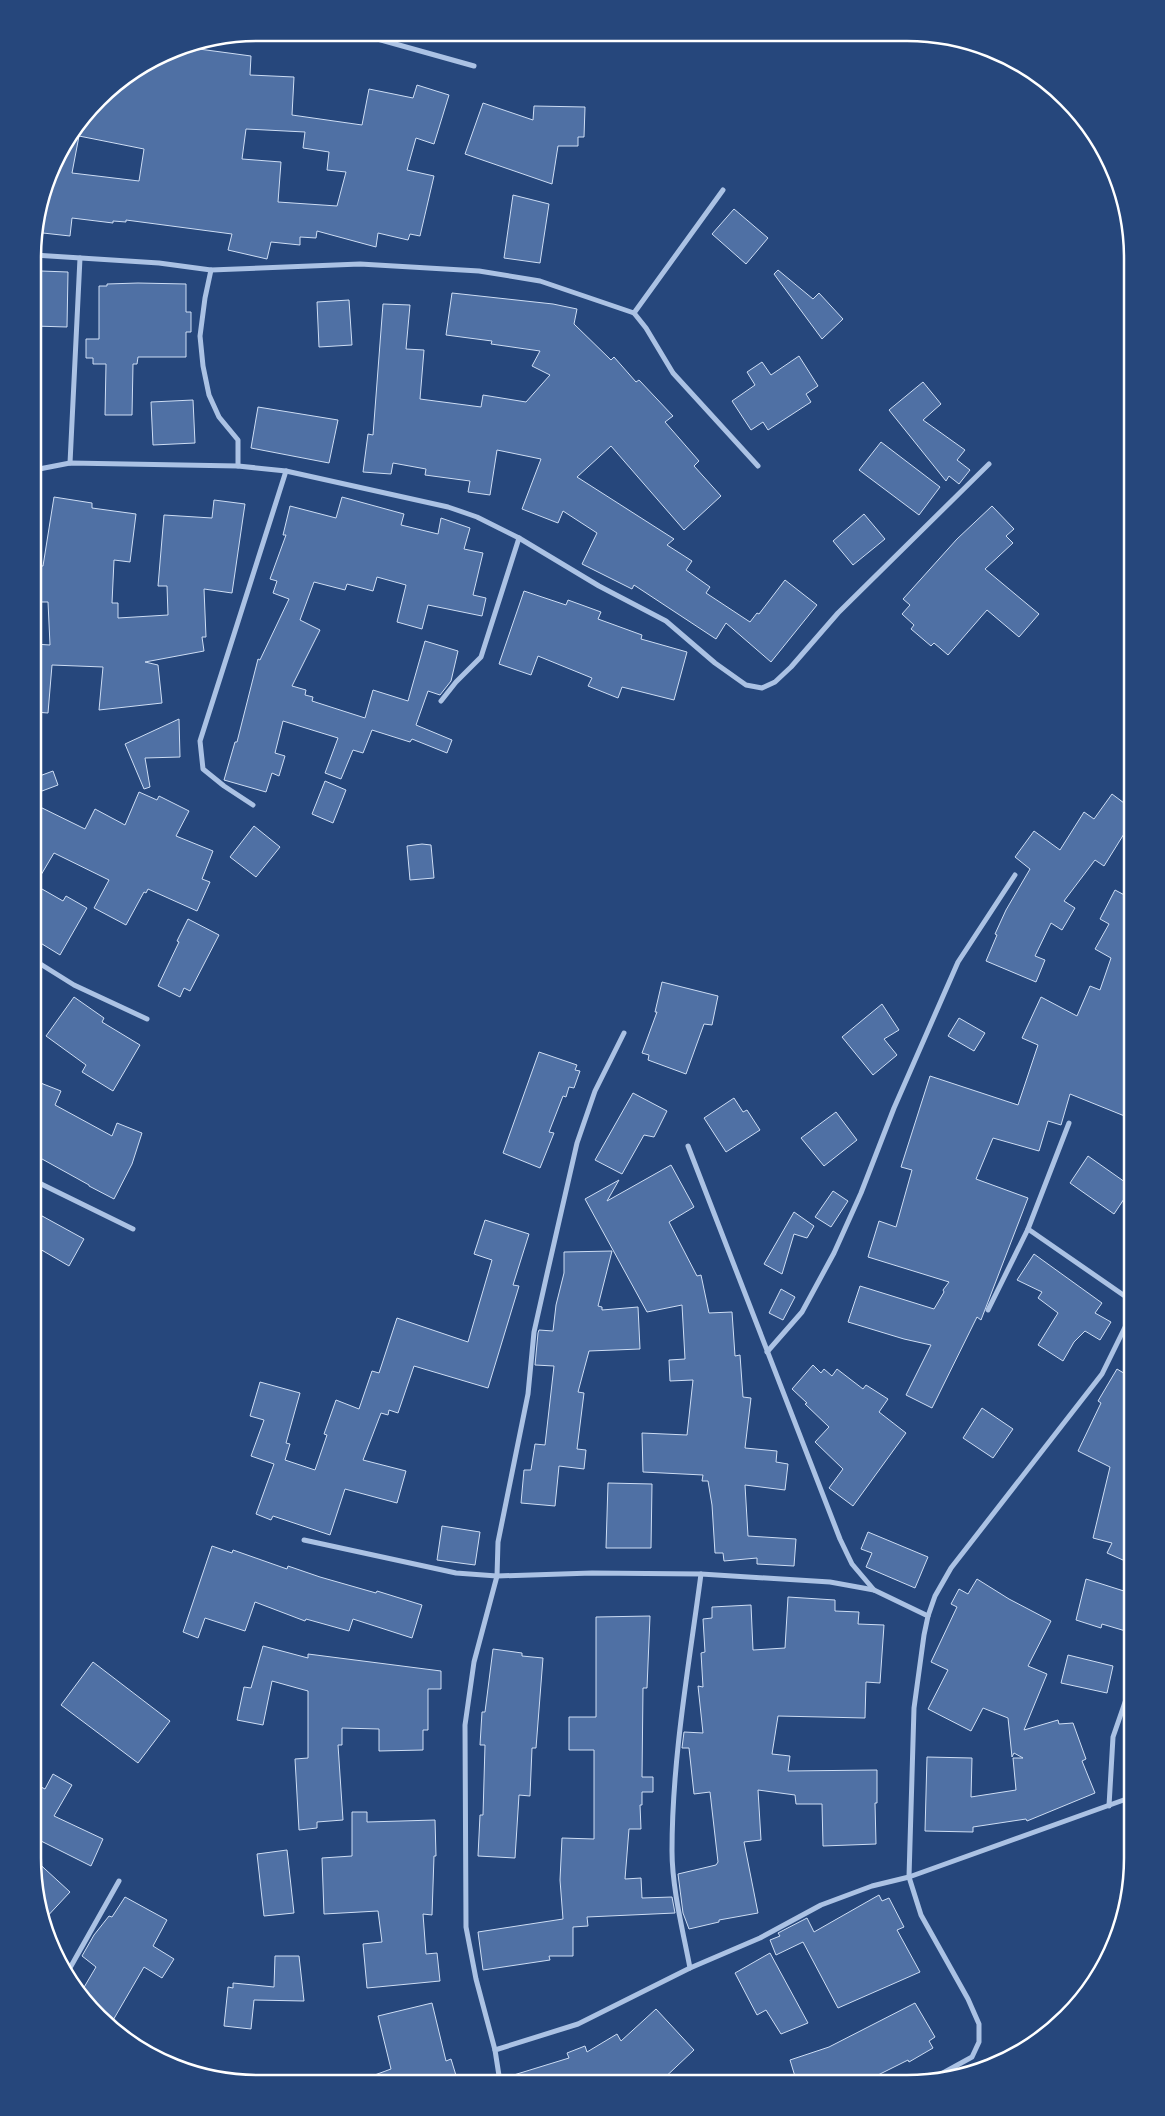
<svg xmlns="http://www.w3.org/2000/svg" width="1165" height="2116" viewBox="0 0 1165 2116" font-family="'Exo 2',sans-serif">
  <rect width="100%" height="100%" fill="#26477c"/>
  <g fill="#4f70a4" stroke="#cdddf4" fill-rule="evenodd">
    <path d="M184,47L251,56L250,75L294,77L292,115L362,125L369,89L413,98L417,85L449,95L434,144L416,138L407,170L434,176L420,236L410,234L408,240L378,233L376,247L317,231L316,238L300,237V245L271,242L267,259L228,250L232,234L126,220V222L113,221V223L72,218L70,236L34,232L56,158L108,89L172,50ZM246,129L305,132L303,148L329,152L327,170L346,172L337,206L278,202L281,162L242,159ZM79,136L144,149L139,181L72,173Z"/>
    <path d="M483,103L533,120L534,106L585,107L584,137H578V146H558L552,184L465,154Z"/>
    <path d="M513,195L549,204L540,263L504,258Z"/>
    <path d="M734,209L768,238L746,264L712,234Z"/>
    <path d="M778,270L813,299L819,293L843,319L822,339L774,274Z"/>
    <path d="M41,271L68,272L67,327L34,326V279H41Z"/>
    <path d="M138,283L186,284V312H191V332H186V357H138L137,364H133L132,415H105L106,364H93V358H86V339H99V286H107V284Z"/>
    <path d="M452,293L553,304L577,309L574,324L611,360L614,357L636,382L639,380L673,416L665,422L699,461L694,466L721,496L684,530L611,446L577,477L674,539L667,545L692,561L686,570L710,587L706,593L750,622L757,613L759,614L785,580L817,605L771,662L726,623L716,639L634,585L632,589L582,564L597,533L563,511L558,523L522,509L541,459L497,450L490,495L468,492L470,481L425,475L426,469L393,463L391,474L363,472L368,434L373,435L383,304L410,305L406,349L424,350L420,399L481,407L483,395L526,402L550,375L532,366L540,351L491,344L492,341L446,335Z"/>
    <path d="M349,300L352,345L319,347L317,302Z"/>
    <path d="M799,356L818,386L806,394L811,402L768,430L763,422L751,430L732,401L755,385L747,372L762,362L771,375Z"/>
    <path d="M923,382L941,404L923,420L965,450L957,460L970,470L959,484L949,476L946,481L889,410Z"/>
    <path d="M193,400L195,443L153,445L151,402Z"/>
    <path d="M258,407L338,420L329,463L251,448Z"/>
    <path d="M881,442L940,487L919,515L859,470Z"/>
    <path d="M54,497L92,503V508L136,514L130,562L114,560L112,603H118V618L168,615L167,586H158L164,515L212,518L214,500L245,504L232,593L204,589L206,637H202L204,651L145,662L158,665L162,703L99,710L103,667L52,665L48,713L34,712V644L50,645L48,602H34V566H43Z"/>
    <path d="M342,497L404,514L401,525L438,534L441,518L470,528L464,549L483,553L473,595L486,598L482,616L428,605L422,629L397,622L406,585L377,577L373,591L347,584L345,590L314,582L300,620L320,630L292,686L306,690L305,695L313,697L312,701L365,718L373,690L408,701L425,641L458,651L451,681L440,695L428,691L416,725L452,740L447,753L412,739L410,742L372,730L363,753L353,750L341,779L325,773L338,738L283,721L275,753L285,756L279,776L272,773L266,792L224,780L235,742H237L258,659L260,660L289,599L273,593L277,581L270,579L286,535H283L290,506L336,518Z"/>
    <path d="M992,506L1014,529L1006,536L1013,543L985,569L1039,614L1019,637L987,610L948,655L934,643L931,646L911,629L914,625L902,614L910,605L903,599L957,539Z"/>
    <path d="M864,514L885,539L853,565L833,541Z"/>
    <path d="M524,591L566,605L568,600L601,612L598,619L642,635L641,639L687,652L674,700L622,687L618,698L588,686L592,678L538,656L531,675L499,664Z"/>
    <path d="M179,719L180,757L145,758L150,787L144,789L125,744Z"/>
    <path d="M53,771L58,785L34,794V778Z"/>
    <path d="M325,781L346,790L333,823L312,814Z"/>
    <path d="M139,792L157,800L159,796L189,811L176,836L213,851L202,879L210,882L197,911L148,889L146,893L144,892L126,925L94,908L109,880L54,853L35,885L63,901L66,896L87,908L60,955L34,939V804L85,829L95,809L125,825Z"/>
    <path d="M1112,794L1132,809V821L1104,866L1095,860L1064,901L1075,908L1062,930L1051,923L1035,956L1045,960L1036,982L986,961L997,935L995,934L1006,910L1030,869L1015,857L1034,831L1060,850L1084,812L1094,819Z"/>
    <path d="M254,826L280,847L256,877L230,857Z"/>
    <path d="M422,844L431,845L434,878L410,880L407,846Z"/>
    <path d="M1115,890L1132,899V1119L1070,1094L1061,1125L1048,1121L1039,1151L993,1138L976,1179L1028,1198L981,1320L977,1317L932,1408L906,1395L931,1345L904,1339L848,1322L860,1286L934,1309L944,1292L943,1290L949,1282L868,1257L879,1221L896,1227L912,1170L901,1167L930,1076L1018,1105L1038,1045L1022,1038L1041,997L1077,1016L1090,986L1100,990L1111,958L1095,949L1109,924L1100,919Z"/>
    <path d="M188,919L219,935L190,991L184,988L180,997L158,986L179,942L177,941Z"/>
    <path d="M662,982L718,996L712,1025L704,1024L686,1074L648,1060L649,1055L642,1053L657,1012H655Z"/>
    <path d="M74,997L104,1018L102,1022L140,1045L113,1091L82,1072L86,1065L46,1036Z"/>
    <path d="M882,1004L899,1030L884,1039L897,1055L873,1075L842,1037Z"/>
    <path d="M959,1018L985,1033L974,1051L948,1036Z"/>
    <path d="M539,1052L577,1065L575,1070L580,1071L574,1088L569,1087L566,1097L563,1096L549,1132L554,1133L540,1168L503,1153Z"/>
    <path d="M33,1080L61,1091L55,1105L112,1136L117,1123L142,1133L132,1164L114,1199L89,1186V1185L33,1154Z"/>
    <path d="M633,1093L667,1111L654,1137L644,1135L622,1174L595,1160Z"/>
    <path d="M734,1098L743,1112L747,1110L760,1130L726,1152L704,1118Z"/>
    <path d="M836,1112L857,1140L824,1166L801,1138Z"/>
    <path d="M1088,1156L1132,1187L1114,1214L1070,1183Z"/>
    <path d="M671,1165L694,1207L669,1222L697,1276L701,1275L709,1313L732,1312L735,1356L740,1355L743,1397L751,1398L745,1448L777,1451L776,1462L788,1464L785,1490L745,1485L748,1536L796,1539L794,1566L757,1564V1558L724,1561L723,1553H715L712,1505L708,1481H702L703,1475L643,1472L642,1433L687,1435L693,1380L670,1381L669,1360L685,1359L682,1305L647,1312L585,1199L619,1180L607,1201Z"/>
    <path d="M833,1191L848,1201L831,1227L815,1217Z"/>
    <path d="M33,1211L84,1239L69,1266L33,1245Z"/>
    <path d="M794,1212L814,1226L807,1238L794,1234L782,1274L764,1264Z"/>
    <path d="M485,1220L529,1234L513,1285L519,1286L488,1388L414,1366L398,1413L389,1410L388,1415L381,1413L363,1460L406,1471L397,1503L345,1489L330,1535L273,1516L271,1520L256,1514L274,1464L251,1456L264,1420L250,1416L260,1382L300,1393L286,1443L290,1444L285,1460L315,1470L327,1435L324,1434L336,1400L359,1409L372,1371L379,1373L397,1318L468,1342L492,1260L474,1254Z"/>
    <path d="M612,1251L598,1306L602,1307V1310L638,1307L640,1349L589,1351L578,1392L584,1393L577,1449L586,1450L584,1469L559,1466L555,1506L521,1503L524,1470H531L535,1444L545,1445L554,1366L535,1365L538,1333L539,1330L553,1331L556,1305L564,1273V1252Z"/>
    <path d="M1034,1254L1102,1303L1095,1313L1111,1322L1100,1340L1085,1331L1074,1342L1063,1361L1038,1345L1058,1313L1038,1298L1042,1292L1017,1280Z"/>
    <path d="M781,1289L795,1297L783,1320L769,1313Z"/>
    <path d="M813,1365L821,1373L824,1369L832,1376L837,1369L863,1389L866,1385L888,1399L879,1412L906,1433L853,1506L829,1488L843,1469L815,1442L829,1427L805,1404L807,1403L792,1389Z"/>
    <path d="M1117,1369L1132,1378V1564L1107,1553L1112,1543L1093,1538L1110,1467L1078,1451L1101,1403L1098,1401Z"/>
    <path d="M982,1408L1013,1429L993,1458L963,1438Z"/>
    <path d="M608,1483L652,1484L651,1548H606Z"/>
    <path d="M442,1526L480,1532L475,1565L437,1560Z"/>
    <path d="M868,1532L928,1557L915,1588L866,1567L872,1553L861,1549Z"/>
    <path d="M212,1546L232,1553L233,1550L287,1569L288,1566L320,1577L376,1593L377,1591L422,1605L412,1638L353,1619L349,1631L306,1619L305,1621L255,1602L245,1631L205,1618L198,1638L183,1632Z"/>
    <path d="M977,1579L1009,1599L1051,1621L1028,1666L1047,1674L1024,1730L1058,1720L1059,1724L1073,1723L1086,1759L1082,1761L1095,1793L1027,1821L1026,1819L973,1827V1832L925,1831L927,1757L972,1758L971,1797L1016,1790L1013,1758H1023L1014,1753L1012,1757L1008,1718L983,1708L971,1731L928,1709L948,1670L931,1662L957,1607L951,1604L959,1589L968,1594Z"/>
    <path d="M1086,1579L1127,1592L1125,1597L1132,1600V1621L1129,1632L1102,1624L1101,1628L1076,1620Z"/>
    <path d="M788,1597L835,1600V1611L859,1612L858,1624L884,1625L880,1683L866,1682L865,1718L778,1716L772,1754L790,1756L788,1771L877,1770V1803H875L876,1844L823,1846L822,1804H796L795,1795L758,1790L761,1840L744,1842L758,1913L719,1920V1922L689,1929L683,1913L678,1874L716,1865L718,1862L710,1792L694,1794L689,1748H682L684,1732L703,1733L698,1686L703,1687L701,1653L705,1652L703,1619L712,1618V1607L751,1605L753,1650L785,1648Z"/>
    <path d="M650,1616L647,1688H643L642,1777H653V1792H642V1805H640L641,1829H629L625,1879L641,1878L642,1898L672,1897L675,1913L587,1917L588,1926L573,1927V1956H549L550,1960L483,1970L478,1932L563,1919L560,1880L562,1838L594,1839V1750H569V1717H596V1617Z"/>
    <path d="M263,1646L308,1658V1654L441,1671V1689H428V1730H423V1750L379,1751V1729L342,1728V1745H338L343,1820L317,1822V1828L299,1830L295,1759L308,1758V1691L272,1681L263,1725L237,1720L244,1687L251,1688Z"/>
    <path d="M493,1649L522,1653V1656L543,1658L536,1748H532L530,1796L519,1795L515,1858L478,1856L480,1815H483L485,1745H480L482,1712H485Z"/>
    <path d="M1068,1655L1113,1666L1107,1693L1061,1683Z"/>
    <path d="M93,1662L170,1721L138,1763L61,1705Z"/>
    <path d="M53,1774L72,1785L54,1816L103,1839L91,1866L33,1837V1783L45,1789Z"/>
    <path d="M352,1812H367V1822L435,1820L436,1856H434L432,1915L423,1914L426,1954L437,1953L440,1981L367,1988L363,1944L382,1942L378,1911L324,1914L322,1858L352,1856Z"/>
    <path d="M287,1850L294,1913L264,1916L257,1854Z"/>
    <path d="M33,1858L70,1892L43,1921L38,1892Z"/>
    <path d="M879,1895L882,1901L889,1898L904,1927L897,1930L920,1972L838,2008L803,1942L776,1955L770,1940L780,1936L778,1933L807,1918L814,1932Z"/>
    <path d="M125,1897L167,1920L153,1946L174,1959L162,1978L144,1967L112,2022L95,2011L80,1994L96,1967L82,1956L94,1935L109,1916L112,1917Z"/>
    <path d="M770,1953L808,2023L781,2034L766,2010L757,2015L735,1973Z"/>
    <path d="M275,1956H299L304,2001L254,2000L251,2029L224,2026L228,1987L233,1988V1983L274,1987Z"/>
    <path d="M432,2003L446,2061L451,2059L458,2082H361V2080L391,2069L378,2016Z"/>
    <path d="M915,2003L935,2037L929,2041L933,2048L909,2062L908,2060L862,2083H797L790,2060L829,2047Z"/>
    <path d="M656,2009L694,2050L659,2083L504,2082V2078L569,2058L567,2053L585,2046L587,2052L617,2034L621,2041Z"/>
  </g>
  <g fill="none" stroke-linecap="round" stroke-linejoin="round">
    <g stroke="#abc2e4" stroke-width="5">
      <path d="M356,33L474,66"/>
      <path d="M34,255L159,263L211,270L360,264L479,271L540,281L634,313L646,328L673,373L758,466"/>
      <path d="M211,270L205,298L200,336L203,366L209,395L219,417L238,440V466"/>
      <path d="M634,313L723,190"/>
      <path d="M70,463L80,258"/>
      <path d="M34,470L70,463L238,466L286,471L448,507L477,517L519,538L599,586L666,621L715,663L746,685L762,688L775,682L791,667L838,613L989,464"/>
      <path d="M441,701L456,682L481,657L519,538"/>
      <path d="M253,805L224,786L203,769L200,741L286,471"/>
      <path d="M34,960L74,985L147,1019"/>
      <path d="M688,1146L840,1539L852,1564L874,1590"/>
      <path d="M33,1180L133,1229"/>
      <path d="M1028,1229L1132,1301"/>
      <path d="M988,1310L1028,1229L1069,1123"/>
      <path d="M767,1352L802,1312L834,1253L861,1193L894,1108L958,962L1015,875"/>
      <path d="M304,1540L456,1573L497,1576L592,1573L701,1574L830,1582L874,1590L928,1616"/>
      <path d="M1109,1806L1113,1737L1132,1682"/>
      <path d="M690,1968C683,1931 672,1888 672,1851C672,1758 689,1665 701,1574"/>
      <path d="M66,1975L119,1881"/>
      <path d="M495,2050L476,1979L466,1927L465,1725L474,1662L497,1576L498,1542L528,1394L534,1332L547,1274L577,1143L595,1091L624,1033"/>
      <path d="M932,2079L972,2057L979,2042V2024L968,1999L921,1915L909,1877L914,1708L924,1635L928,1616L935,1596L951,1568L1102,1374L1132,1313"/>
      <path d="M500,2082L495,2050L578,2024L690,1968L760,1938L821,1905L872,1886L909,1877L1132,1797"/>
    </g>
  </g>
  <path d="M0 0H1165V2116H0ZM258 41H907A217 217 0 0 1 1124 258V1858A217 217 0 0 1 907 2075H258A217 217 0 0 1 41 1858V258A217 217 0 0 1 258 41Z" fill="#26477c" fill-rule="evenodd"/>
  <path fill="none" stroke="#fff" stroke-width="2.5" d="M258 41H907A217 217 0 0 1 1124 258V1858A217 217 0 0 1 907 2075H258A217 217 0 0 1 41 1858V258A217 217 0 0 1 258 41Z"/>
</svg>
